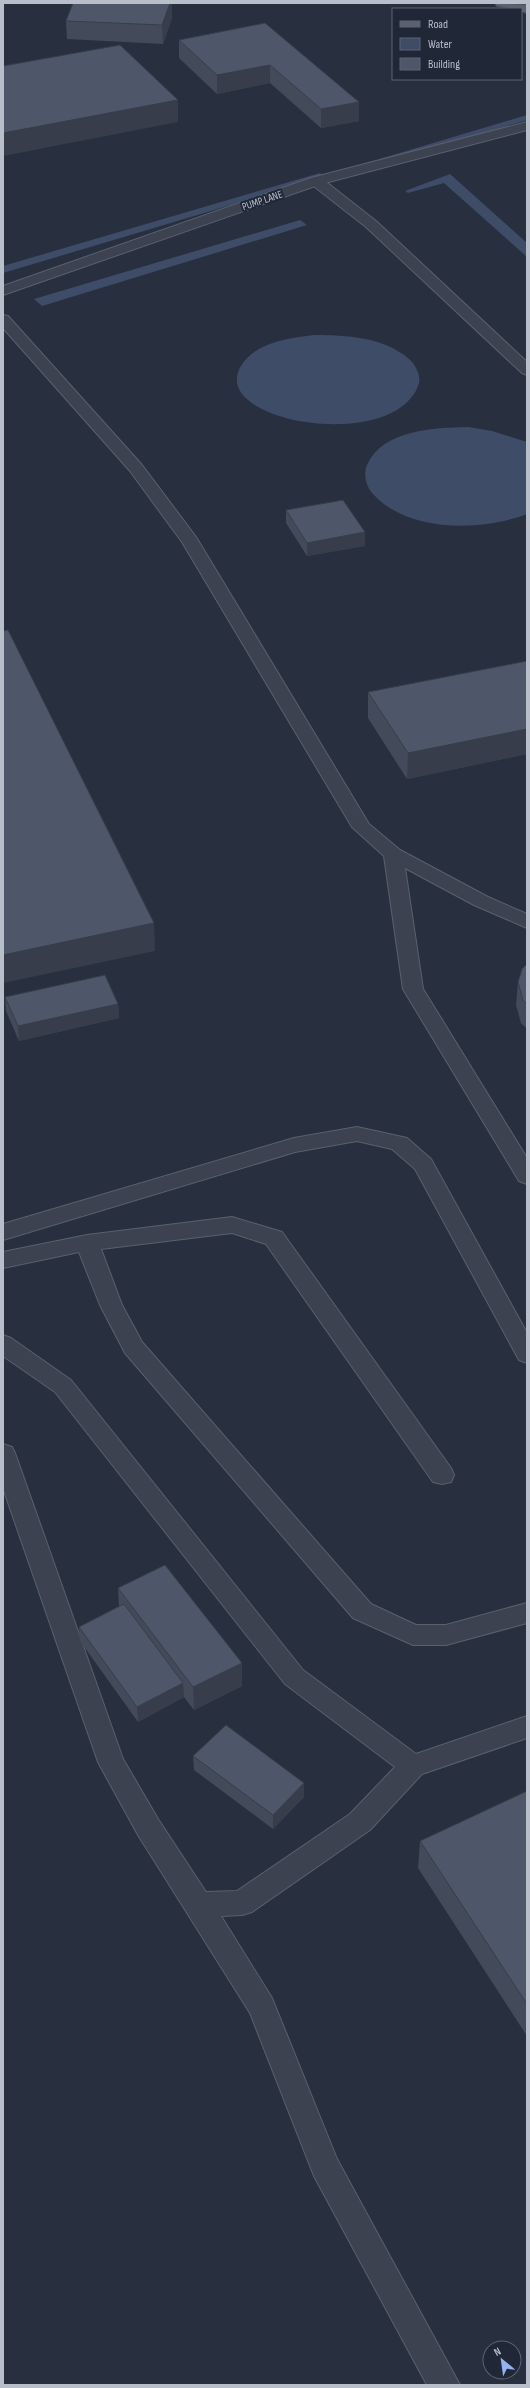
<svg xmlns="http://www.w3.org/2000/svg" width="530" height="2388" viewBox="0 0 530 2388" font-family="'Sofia Sans Condensed',sans-serif">
  <rect width="100%" height="100%" fill="#283040"/>
  <g fill="#3f4c68">
    <path d="M527,115V120L359,169L353,167Z"/>
    <path d="M320,173L325,177L3,273V266Z"/>
    <path d="M450,174L527,243V257L444,183L408,193L405,191Z"/>
    <path d="M300,220L307,225L42,306L34,299Z"/>
    <path d="M314,335C346,335 384,337 409,359C416,365 422,377 418,386C398,438 284,431 248,400C237,391 233,379 241,366C255,342 290,338 314,335Z"/>
    <path d="M468,427L492,431L527,442V514C483,531 409,533 374,495C366,487 363,475 367,465C383,429 435,428 468,427Z"/>
  </g>
  <g fill="none" stroke-linecap="round" stroke-linejoin="round">
    <defs>
      <g id="service">
        <path d="M316,177L321,178L376,221L527,362V375L522,373L366,227L311,184L309,181Z"/>
        <path d="M3,315L8,316L142,465L196,537L369,824L400,850L488,897L527,914V928L474,905L405,868L423,989L527,1158V1184L519,1181L403,989L384,856L352,827L182,542L130,471L3,328Z"/>
        <path d="M357,1127L407,1138L431,1159L527,1333V1363L519,1360L415,1169L392,1149L357,1141L295,1152L3,1240V1224L294,1138Z"/>
        <path d="M232,1217L282,1232L451,1468L454,1475L451,1482L442,1484L433,1482L266,1244L232,1233L101,1249L122,1305L142,1342L371,1604L416,1625H446L527,1603V1623L446,1645H413L353,1618L125,1353L100,1305L79,1252L3,1268V1252L87,1235Z"/>
        <path d="M3,1335L11,1338L71,1380L303,1670L416,1754L527,1716V1738L422,1774L370,1830L252,1912L242,1915L221,1916L272,1998L337,2159L460,2385H427L314,2176L250,2013L138,1835L98,1762L3,1488V1444L12,1447L15,1453L123,1759L158,1819L206,1892L237,1891L350,1814L395,1767L285,1684L55,1392L3,1356Z"/>
      </g>
      <path id="minor" d="M527,122V130L321,184L3,295V286L311,178Z"/>
      <path id="primary" d="M495,3L527,5V13L521,11V9L497,6Z"/>
    </defs>
    <use href="#service" stroke="#59606e" stroke-width="2"/>
    <use href="#minor" stroke="#59606e" stroke-width="2"/>
    <use href="#primary" stroke="#454b5a" stroke-width="2"/>
    <use href="#service" fill="#3c4250" fill-rule="evenodd"/>
    <use href="#minor" fill="#3c4250" fill-rule="evenodd"/>
    <use href="#primary" fill="#5a6170" fill-rule="evenodd"/>
  </g>
  <g fill="#434b5a">
    <path d="M73,3H172V18L163,44L67,39L66,21Z"/>
    <path d="M265,23L359,102V121L321,128L270,83L217,94L179,58V40Z"/>
    <path d="M286,510L365,532V546L307,556L286,523Z"/>
    <path d="M527,661V754L407,779L368,718V692Z"/>
    <path d="M527,964V1029L521,1023L516,1005L518,982Z"/>
    <path d="M5,997L118,1004L119,1018L19,1041L6,1011Z"/>
    <path d="M118,1588L242,1663V1686L194,1710L184,1697L138,1722L80,1641L79,1627L119,1606Z"/>
    <path d="M193,1756L304,1783V1797L273,1829L194,1770Z"/>
    <path d="M527,1791V2036L418,1868L420,1841Z"/>
  </g>
  <g fill="#373d4a">
    <path d="M170,3H172V18L163,44L162,25Z"/>
    <path d="M270,65V83L217,94V75Z"/>
    <path d="M178,100V122L3,156V133Z"/>
    <path d="M359,102V121L321,128V109Z"/>
    <path d="M365,532V546L307,556V543Z"/>
    <path d="M527,729V754L407,779L408,753Z"/>
    <path d="M154,923L155,951L3,983V955Z"/>
    <path d="M118,1004L119,1018L19,1041L18,1026Z"/>
    <path d="M242,1663V1686L194,1710L193,1687Z"/>
    <path d="M183,1683L184,1697L138,1722L137,1707Z"/>
    <path d="M304,1783V1797L273,1829V1815Z"/>
  </g>
  <g fill="#4e5769" stroke="#373d4a">
    <path d="M73,3H170L162,25L66,21Z"/>
    <path d="M265,23L359,102L321,109L270,65L217,75L179,40Z"/>
    <path d="M120,45L178,100L3,133V66Z"/>
    <path d="M343,500L365,532L307,543L286,510Z"/>
    <path d="M8,630L154,923L3,955V631Z"/>
    <path d="M527,661V729L408,753L368,692Z"/>
    <path d="M527,964V1004L523,1000L518,982L522,969Z"/>
    <path d="M105,975L118,1004L18,1026L5,997Z"/>
    <path d="M165,1565L242,1663L193,1687L118,1588Z"/>
    <path d="M124,1604L183,1683L137,1707L79,1627Z"/>
    <path d="M226,1725L304,1783L273,1815L193,1756Z"/>
    <path d="M527,1791V2004L420,1841Z"/>
  </g>
  <g text-anchor="middle" stroke-width="4" stroke-linejoin="round" paint-order="stroke">
    <g font-size="11" fill="#b8beca" stroke="#202736">
      <text transform="translate(262 200) rotate(-19)" y="4">PUMP LANE</text>
    </g>
  </g>
  <rect width="530" height="2388" fill="none" stroke="#b8beca" stroke-width="8"/>
  <rect x="392" y="8" width="130" height="72" fill="#202736" stroke="#5d6371"/>
  <rect x="400" y="21" width="20" height="6" fill="#5a6170" stroke="#5d6371"/>
  <text x="428" y="28" font-size="12" fill="#b8beca">Road</text>
  <rect x="400" y="38" width="20" height="12" fill="#3f4c68" stroke="#5d6371"/>
  <text x="428" y="48" font-size="12" fill="#b8beca">Water</text>
  <rect x="400" y="58" width="20" height="12" fill="#4e5769" stroke="#5d6371"/>
  <text x="428" y="68" font-size="12" fill="#b8beca">Building</text>
  <g transform="translate(502 2360) rotate(331)"><circle r="19" fill="#202736" stroke="#5d6371"/>
  <path d="M0-3L7 15L0 10L-7 15Z" fill="#95b1f3"/>
  <text y="-6" font-size="11" font-weight="bold" text-anchor="middle" fill="#b8beca">N</text>
  </g>
</svg>
